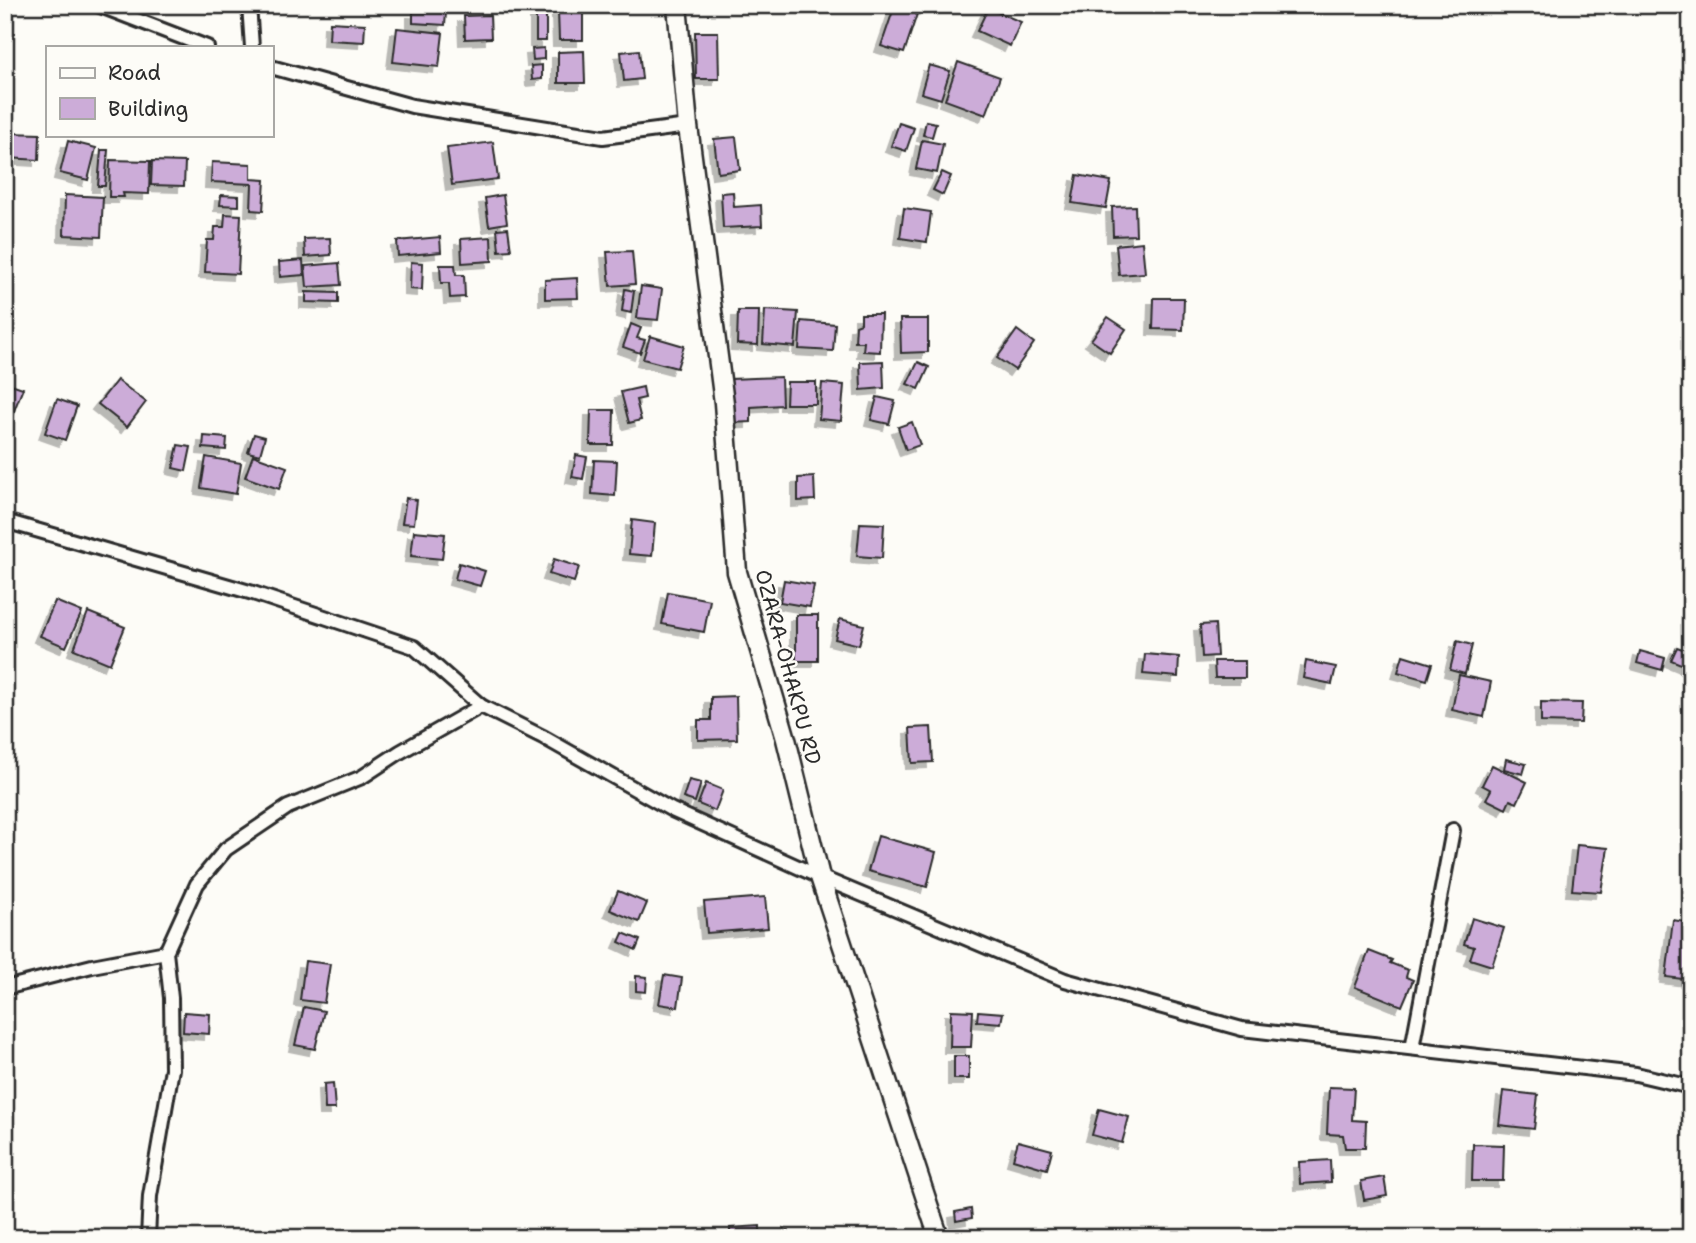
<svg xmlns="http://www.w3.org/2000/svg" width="1696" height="1243" viewBox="0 0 1696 1243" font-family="'Shantell Sans',sans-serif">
  <defs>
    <filter id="shadow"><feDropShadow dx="-6" dy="6" stdDeviation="0" flood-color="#0004"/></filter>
  </defs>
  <rect width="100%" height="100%" fill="#fdfcf7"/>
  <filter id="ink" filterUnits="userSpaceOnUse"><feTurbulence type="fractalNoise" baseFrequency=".0143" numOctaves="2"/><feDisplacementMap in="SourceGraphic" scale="14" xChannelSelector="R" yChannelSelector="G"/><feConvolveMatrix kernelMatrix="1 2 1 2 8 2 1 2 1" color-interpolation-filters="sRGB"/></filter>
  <g filter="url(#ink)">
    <g fill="#ccacd8" stroke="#2b2b2b" stroke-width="2" filter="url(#shadow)">
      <path d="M895,5L918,11L904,53L881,46Z"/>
      <path d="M988,8L1021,22L1010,46L977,31Z"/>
      <rect x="536" y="9" width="10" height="32"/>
      <path d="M558,11H583V40H559Z"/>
      <path d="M413,12L446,13L445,25L413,23Z"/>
      <path d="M490,15L491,38L465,39L464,16Z"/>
      <path d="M330,22L365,24L364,42L329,40Z"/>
      <path d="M397,28L443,33L439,67L393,62Z"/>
      <path d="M695,32H718L719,79H696Z"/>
      <path d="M544,48V59L533,60L532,49Z"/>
      <path d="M639,50L642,79L624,81L621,52Z"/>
      <path d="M584,51L585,83H558V52Z"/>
      <path d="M958,62L1000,77L986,115L945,100Z"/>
      <path d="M542,65V79L532,80L531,66Z"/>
      <path d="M929,65L950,71L941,99L921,93Z"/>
      <path d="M926,121L936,123L932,137L923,135Z"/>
      <path d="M899,123L914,128L906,151L891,146Z"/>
      <path d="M9,133L40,134L39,160L8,158Z"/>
      <path d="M736,137L740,170L718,173L714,139Z"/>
      <path d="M922,140L943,144L937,173L916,169Z"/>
      <path d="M68,141L96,148L88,180L60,173Z"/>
      <path d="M493,142L498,179L452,185L447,148Z"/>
      <path d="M101,150H108L105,186H98Z"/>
      <path d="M110,160L150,161L149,194L123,193L124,197H109Z"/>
      <path d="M152,161L185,162L184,186L151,185Z"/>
      <path d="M212,162L251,164V179L265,180L263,211L251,210L252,184L211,182Z"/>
      <path d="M942,172L951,176L943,195L933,190Z"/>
      <path d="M1077,175L1111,181L1106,208L1072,203Z"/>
      <path d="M733,192L734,207L761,205L762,226L723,228L721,193Z"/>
      <path d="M65,195L103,197L101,237L64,235Z"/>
      <path d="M221,195L239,196V206L220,205Z"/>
      <path d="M503,195L507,223L489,226L485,198Z"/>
      <path d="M1135,206L1136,235L1113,236L1112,207Z"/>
      <path d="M904,208L931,212L927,242L900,238Z"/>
      <path d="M225,214L241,215L238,274L205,272L207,240H214L215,227H224Z"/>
      <path d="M508,228L511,250L499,251L497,229Z"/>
      <path d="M440,237L441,252L398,256L397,241Z"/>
      <path d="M491,237L492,261L462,263L461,239Z"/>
      <path d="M330,238L331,255L305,257L304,239Z"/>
      <path d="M1142,242L1145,273L1119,275L1116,245Z"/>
      <path d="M632,251L635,284L610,286L607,252Z"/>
      <path d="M303,260L304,275L280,277L279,262Z"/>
      <path d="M411,262L423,263L422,290L410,289Z"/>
      <path d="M339,263L341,285L307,287L305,266Z"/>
      <path d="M440,265H455L456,275H464L465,297L450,298L449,283H441Z"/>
      <path d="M577,278L578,298L545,299V280Z"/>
      <path d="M641,286L662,289L658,320L637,318Z"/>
      <path d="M625,289L634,291L631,313L622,311Z"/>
      <path d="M306,292L338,293V303L306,302Z"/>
      <path d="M1154,298H1184L1183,330L1153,329Z"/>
      <path d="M765,310L798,312L795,347L763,344Z"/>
      <path d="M738,311H759L758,345L737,344Z"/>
      <path d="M861,314H881L880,352L863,351L864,342H855L856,325L861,323Z"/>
      <path d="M1108,317L1126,329L1110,353L1091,340Z"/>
      <path d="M900,319H928V352L901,353Z"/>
      <path d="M801,321L835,324L833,351L799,349Z"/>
      <path d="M631,324L641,328L637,338L645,340L640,353L623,347Z"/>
      <path d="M1017,330L1034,343L1015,370L997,358Z"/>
      <path d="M650,336L684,346L677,368L643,359Z"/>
      <path d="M883,361L884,388L861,390L860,362Z"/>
      <path d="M918,362L929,367L919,389L907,384Z"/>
      <path d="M781,377L782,405L751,407V422L731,423L730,379Z"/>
      <path d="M117,380L146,402L127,427L98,404Z"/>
      <path d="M5,382L23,388L11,418L5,415Z"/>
      <path d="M787,382H816V404H786Z"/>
      <path d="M822,383L844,385L841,421L819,419Z"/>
      <path d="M643,387L645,398L636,400L641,420L629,423L621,392Z"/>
      <path d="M877,397L895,401L889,424L871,420Z"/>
      <path d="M57,399L77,406L65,440L45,433Z"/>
      <path d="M591,410H614L613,445H590Z"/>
      <path d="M912,422L920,445L906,450L898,427Z"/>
      <path d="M254,434L265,437L260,455L248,452Z"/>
      <path d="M204,436L227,438L226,450L203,448Z"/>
      <path d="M178,445L191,447L186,471L173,468Z"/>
      <path d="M253,455L287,467L279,489L245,477Z"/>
      <path d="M576,455L587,457L583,479L572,477Z"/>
      <path d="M206,457L241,463L236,494L201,488Z"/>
      <path d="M594,460L617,461L615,496L592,494Z"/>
      <path d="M814,477L815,500L798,501V478Z"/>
      <path d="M406,498L417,500L414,524L402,523Z"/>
      <path d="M632,520L655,523L652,556L629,554Z"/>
      <path d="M860,523L884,524L882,558L857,556Z"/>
      <path d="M414,531L445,534L442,559L411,556Z"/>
      <path d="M554,559L579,567L574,582L549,574Z"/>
      <path d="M459,563L485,571L480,586L455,579Z"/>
      <path d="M784,580L814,585L810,607L780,602Z"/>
      <path d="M668,592L710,600L704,632L662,624Z"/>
      <path d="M55,601L82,612L66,647L40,636Z"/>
      <path d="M88,612L125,627L110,664L74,649Z"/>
      <rect x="796" y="615" width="22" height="46"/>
      <path d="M840,619L864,625L859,645L835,639Z"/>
      <path d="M1215,624L1217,656L1202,657L1200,625Z"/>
      <path d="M1457,641L1472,645L1465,674L1450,670Z"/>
      <path d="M1677,647L1691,652V668L1671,660Z"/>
      <path d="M1640,651L1665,658L1662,670L1637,663Z"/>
      <path d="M1145,654L1179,657L1178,677L1143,674Z"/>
      <path d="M1403,655L1432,664L1427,680L1398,672Z"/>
      <path d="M1214,661H1245V678H1215Z"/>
      <path d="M1306,661L1336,667L1332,684L1303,678Z"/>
      <path d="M1459,675L1491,682L1484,717L1452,710Z"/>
      <path d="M736,696L737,739L698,740V720H711V697Z"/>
      <path d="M1541,702L1582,703L1581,723L1541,722Z"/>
      <path d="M931,727L933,762L912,763L910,728Z"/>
      <path d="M1506,759L1526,764L1523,774L1504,769Z"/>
      <path d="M1492,765L1527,782L1517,803L1510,800L1506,809L1486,799L1491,790L1482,785Z"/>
      <path d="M689,780L701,783L695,802L683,798Z"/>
      <path d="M706,783L723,790L715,811L698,804Z"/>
      <path d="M878,836L936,852L927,887L868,871Z"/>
      <path d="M1577,845L1608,848L1601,892L1572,890Z"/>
      <path d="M618,891L647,903L639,922L610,910Z"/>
      <path d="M765,897L768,928L707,933L704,902Z"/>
      <path d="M1472,918L1504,928L1492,966L1470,959L1474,947L1464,944Z"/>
      <path d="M1673,920L1691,923V980L1666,977Z"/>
      <path d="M623,933L640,940L636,950L619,942Z"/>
      <path d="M1369,951L1392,960L1390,963L1408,970L1406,977L1413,980L1402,1006L1355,987Z"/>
      <path d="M305,961L330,964L324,1003L300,1000Z"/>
      <path d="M664,975L682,978L678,1007L659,1004Z"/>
      <path d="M636,976L647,977L646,992L636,991Z"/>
      <path d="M304,1007L324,1011L315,1049L295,1045Z"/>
      <path d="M951,1010L973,1011L971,1047H950Z"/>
      <path d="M978,1011L1003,1013L1001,1023L977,1021Z"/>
      <path d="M184,1012L210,1014L209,1034L183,1032Z"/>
      <rect x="954" y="1056" width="15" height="23"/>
      <path d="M333,1083L335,1109H325L324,1084Z"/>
      <path d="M1329,1087L1354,1088L1352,1120L1366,1121L1365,1148H1345L1343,1135L1327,1134Z"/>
      <path d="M1503,1091L1538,1095L1534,1129L1499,1125Z"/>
      <path d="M1099,1109L1129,1117L1122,1143L1092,1135Z"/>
      <path d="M1018,1141L1052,1150L1047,1169L1013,1159Z"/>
      <path d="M1473,1144L1504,1145L1503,1181H1472Z"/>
      <path d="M1330,1160L1331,1182L1300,1184L1299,1162Z"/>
      <path d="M1384,1177L1387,1196L1364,1200L1361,1181Z"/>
      <path d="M971,1209L972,1218L956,1221L955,1212Z"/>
      <path d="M760,1226V1238H730V1228Z"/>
      <path d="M788,1231L789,1238H768V1232Z"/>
    </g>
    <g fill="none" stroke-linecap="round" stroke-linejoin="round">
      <defs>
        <g id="minor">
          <path d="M98,5L207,47"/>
          <path d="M249,5L252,47"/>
          <path d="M271,67L412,106L603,137L688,126"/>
          <path d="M5,521L253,593L414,647L481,706L543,737L672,810L820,877L1065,980L1242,1029L1636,1074L1691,1087"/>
          <path d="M5,988L92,966L166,952"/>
          <path d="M1412,1048L1453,830"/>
          <path d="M148,1238L150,1196L172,1069L171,998L166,952L197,884L226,849L288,807L362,777L400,752L481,706"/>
        </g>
        <path id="secondary" d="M677,5L688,126L724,403L737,572L786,739L820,877L939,1238"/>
      </defs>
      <use href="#minor" stroke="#2b2b2b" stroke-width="18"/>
      <use href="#secondary" stroke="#2b2b2b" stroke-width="23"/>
      <use href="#minor" stroke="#fdfcf7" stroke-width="12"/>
      <use href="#secondary" stroke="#fdfcf7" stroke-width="18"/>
    </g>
  </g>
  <g text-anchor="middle" stroke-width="5" stroke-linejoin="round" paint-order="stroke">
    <g font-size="21" fill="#2b2b2b" stroke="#fdfcf7">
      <text transform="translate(788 667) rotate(75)" y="7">OZARA-OHAKPU RD</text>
    </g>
  </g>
  <rect width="1696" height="1243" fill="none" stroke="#fdfcf7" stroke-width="28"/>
  <rect x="14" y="14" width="1668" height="1215" fill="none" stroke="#2b2b2b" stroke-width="2.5" filter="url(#ink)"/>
  <rect x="46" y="46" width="228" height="91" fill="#fdfcf7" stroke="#a9a8a5" stroke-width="2"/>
  <rect x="60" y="68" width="35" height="10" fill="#fdfcf7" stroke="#a9a8a5" stroke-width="2"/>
  <text x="108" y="80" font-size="21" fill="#2b2b2b">Road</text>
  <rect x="60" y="98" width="35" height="21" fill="#ccacd8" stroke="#a9a8a5" stroke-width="2"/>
  <text x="108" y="116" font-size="21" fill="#2b2b2b">Building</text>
</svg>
